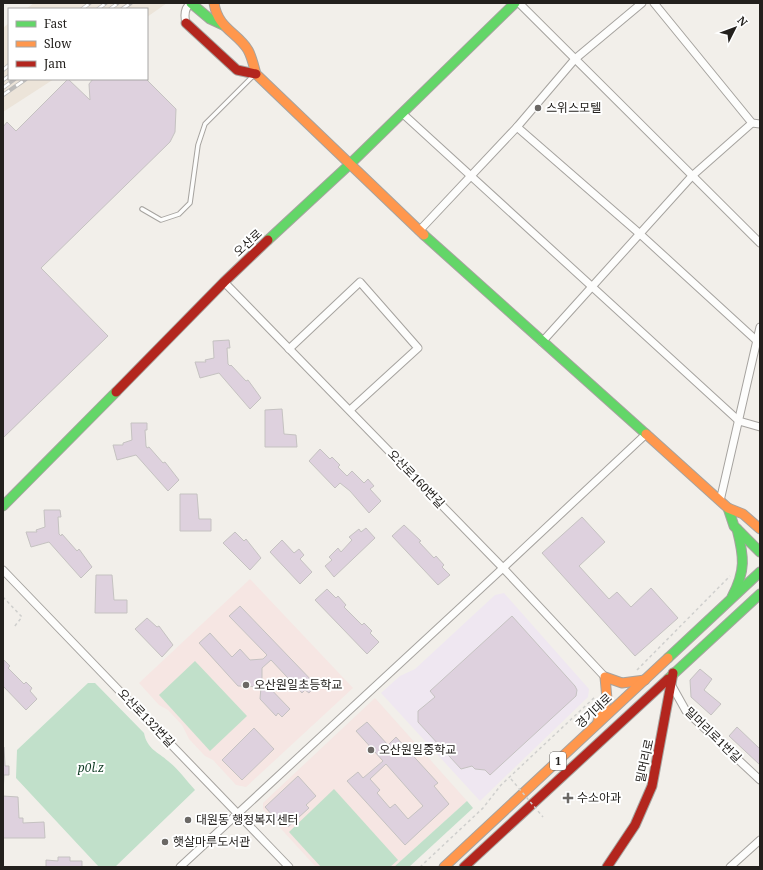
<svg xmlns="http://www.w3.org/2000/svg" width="763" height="870" viewBox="0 0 763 870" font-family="'Noto Serif','Noto Sans KR',serif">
  <rect width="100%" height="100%" fill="#f2efea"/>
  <path fill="#efe7f1" d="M504,593L589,689L588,697L480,801L381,693L400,676L415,669L495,595Z"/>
  <g fill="#ece4d9">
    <path d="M34,3H167L147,17V9H26Z"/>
    <path d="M9,23V79H54L3,112V28Z"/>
  </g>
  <g fill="#f6e6e3">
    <path d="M250,579L353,688L246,787L236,785L213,760L205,756L189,739L182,725L168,710L159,705L139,683Z"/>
    <path d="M375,698L467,801L394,867H316L263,809V803Z"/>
  </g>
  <g fill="#c1e0ca">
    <path d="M195,661L247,716L210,751L159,695Z"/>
    <path d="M88,683H95L144,733C147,749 158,752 168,761C178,769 186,780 195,790L115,867H99L16,778L17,750Z"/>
    <path d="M334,789L398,860L390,867H321L289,832Z"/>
    <path d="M467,801L473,808L409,867H394Z"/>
  </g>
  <g fill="#ded1de" stroke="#c5c2c1" fill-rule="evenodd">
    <path d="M68,79L90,100L89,84L93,79H146L176,109L175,132L170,142L41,268L108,336L3,438V127L7,122L16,131Z"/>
    <path d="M229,340L230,348H227L228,364L230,366L231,365L246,381L248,380L261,398L250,409L219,373L200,378L195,362H206L205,360L214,358L213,341Z"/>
    <path d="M282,409L284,434L296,435L297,447H265V410Z"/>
    <path d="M131,423H147V430H145L146,446L147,448L149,447L163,463L165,462L179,480L168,491L136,455L117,460L113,445H123V443L132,440Z"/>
    <path d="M320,449L330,459L332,457L340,465L338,467L347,476L352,471L364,483L368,479L374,486L370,489L381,501L369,513L350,491L340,483L335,488L309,461Z"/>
    <path d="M180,494H197L199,519H211V531H180Z"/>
    <path d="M44,510H60L61,517H58L59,534L61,536L62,534L77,551L79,549L92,567L81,578L49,542L31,547L26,532H37L36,530L45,527Z"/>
    <path d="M582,517L605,542L579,566L609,599L617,592L631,607L651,588L678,618L635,656L542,553Z"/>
    <path d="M404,525L421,541L419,542L434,558L436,556L444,565L442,567L450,575L438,585L392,536Z"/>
    <path d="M366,528L375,538L334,577L325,566L332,560L329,557L338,548L341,552L352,540L349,537L359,529L361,532Z"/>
    <path d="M235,532L244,541L246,539L261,558L250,570L223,543Z"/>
    <path d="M282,540L294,553L299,549L304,555L300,559L312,572L300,584L270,552Z"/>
    <path d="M96,575H112L114,600H127V613H95Z"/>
    <path d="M327,589L336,598L338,596L346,605L344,607L362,625L364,623L372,631L370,633L379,642L367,654L315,600Z"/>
    <path d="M240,606L316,685L309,693L305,690L302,693L271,660L262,668V680L290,709L282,717L278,713L276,716L260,699L261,687L238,686L199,643L210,633L232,657L240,649L250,660L263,659L267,655L229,616Z"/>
    <path d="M512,616L575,686L577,690L576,696L490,775L485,770L475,769L472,766L461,769L418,722V711L435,697L430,691Z"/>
    <path d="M147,618L157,627L159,626L173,645L162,657L135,629Z"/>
    <path d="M4,660L10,666L8,668L24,684L26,682L32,688L30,691L37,699L26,710L3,686Z"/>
    <path d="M700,669L712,679L704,690L721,704L711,715L691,697L690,680Z"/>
    <path d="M367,722L388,745L396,737L438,783L434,786L449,804L405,845L347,781L358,772L363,778L383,761L356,731ZM386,764L423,806L408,819L395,804L390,808L377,793L380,790L370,779Z"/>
    <path d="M737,727L760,749V765L729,736Z"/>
    <path d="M254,728L274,749L242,780L222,760Z"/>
    <path d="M3,747H4L5,766H9V775H4L3,793Z"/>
    <path d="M298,776L316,796L306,805L309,808L288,827L285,823L282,826L265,807Z"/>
    <path d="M3,796L18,797L19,818H23V823L44,822L45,838H3Z"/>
    <path d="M58,857H70V861H82V867H46V860L58,861Z"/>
  </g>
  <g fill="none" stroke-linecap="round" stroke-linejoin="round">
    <defs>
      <path id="lane" d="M142,209L161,220L179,214L190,203L198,145L205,124L253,76"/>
      <g id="street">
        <path d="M519,3L760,243"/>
        <path d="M642,3L575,59L517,127L640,234L757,341"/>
        <path d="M654,3L752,123L760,124"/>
        <path d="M186,23C184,15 184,8 191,3"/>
        <path d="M402,113L739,421L760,427"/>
        <path d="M419,231L517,127"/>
        <path d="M224,282L503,568L605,677"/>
        <path d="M542,342L692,176L752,123"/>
        <path d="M289,349L360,282L418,348L350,410"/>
        <path d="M720,501L760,327"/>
        <path d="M3,570L289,867"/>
        <path d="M672,686L686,711L760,780"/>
        <path d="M180,867L503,568L645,435"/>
        <path d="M730,867L760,840"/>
      </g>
      <g id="fast">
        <path d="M191,3L210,19L223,25"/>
        <path d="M424,235L646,434"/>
        <path d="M268,240L349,165L515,3"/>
        <path d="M3,506L116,392"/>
        <path d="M728,508L734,526L760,552"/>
        <path d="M732,597C746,570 744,557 737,529"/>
        <path d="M668,658L760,572"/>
        <path d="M668,679L760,594"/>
      </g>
      <g id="slow">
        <path d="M214,3C218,29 237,32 248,50C252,57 254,67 256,74L424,235"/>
        <path d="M646,434L728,508L743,514L760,529"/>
        <path d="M598,721L607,699L605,677L622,683L645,680"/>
        <path d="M444,867L668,658"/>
      </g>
      <g id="jam">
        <path d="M186,23L237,70L256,74"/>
        <path d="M116,392L224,282L268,240"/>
        <path d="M464,867L668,679"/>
        <path d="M607,867L635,825L652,786L673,673"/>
      </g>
    </defs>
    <use href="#lane" stroke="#a6a39f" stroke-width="5.5"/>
    <use href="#street" stroke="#a6a39f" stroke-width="9"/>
    <use href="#fast" stroke="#a6a39f" stroke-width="11"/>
    <use href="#slow" stroke="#a6a39f" stroke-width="11"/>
    <use href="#jam" stroke="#a6a39f" stroke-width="11"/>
    <g stroke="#cfcfcd" stroke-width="1.5" stroke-dasharray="3 3" stroke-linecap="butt">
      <path d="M3,597L22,617L14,627"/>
      <path d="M637,670L730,576"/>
      <path d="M420,867L483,808L501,785L596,696"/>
    </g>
    <use href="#lane" stroke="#fdfdfc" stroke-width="3.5"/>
    <use href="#street" stroke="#fdfdfc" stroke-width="7"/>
    <use href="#fast" stroke="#63d668" stroke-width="9"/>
    <use href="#slow" stroke="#ff974d" stroke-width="9"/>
    <use href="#jam" stroke="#b3261e" stroke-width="9"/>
    <defs>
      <g id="rail">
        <path d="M82,9L90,3"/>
        <path d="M98,9L106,3"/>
        <path d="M110,9L118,3"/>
        <path d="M122,9L131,3"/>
        <path d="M3,70L9,65"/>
        <path d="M3,80L9,76"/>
        <path d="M3,88L15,79"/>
        <path d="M3,95L26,79"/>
      </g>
    </defs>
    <use href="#rail" stroke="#bcbbba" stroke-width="4"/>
    <use href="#rail" stroke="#fff" stroke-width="2.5" stroke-dasharray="8" stroke-linecap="butt"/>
    <path stroke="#cfcfcd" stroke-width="1.5" stroke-dasharray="3 3" stroke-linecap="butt" d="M511,779L543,817"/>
  </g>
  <g fill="#6b6865" stroke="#fff" stroke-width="1.5">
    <circle cx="538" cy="108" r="4"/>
    <circle cx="246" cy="685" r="4"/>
    <circle cx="371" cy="750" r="4"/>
    <path d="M566 792h4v4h4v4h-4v4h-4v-4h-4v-4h4z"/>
    <circle cx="188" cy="820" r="4"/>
    <circle cx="165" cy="842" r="4"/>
  </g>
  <g text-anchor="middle" stroke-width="4" stroke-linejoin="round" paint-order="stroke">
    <rect fill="#fff" stroke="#656361" stroke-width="1" x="550" y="752" width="16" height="18" rx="3"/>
    <g font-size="11" font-weight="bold" fill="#23201d">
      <text x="558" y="765">1</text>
    </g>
    <g font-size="12" fill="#23201d" stroke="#fff" text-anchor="start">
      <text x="546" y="112">스위스모텔</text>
      <text x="254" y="689">오산원일초등학교</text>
      <text x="379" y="754">오산원일중학교</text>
      <text x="577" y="802">수소아과</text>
      <text x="196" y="824">대원동 행정복지센터</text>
      <text x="173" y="846">햇살마루도서관</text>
    </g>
    <g font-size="12" fill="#23201d" stroke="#fff">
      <text transform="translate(248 243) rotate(-43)" y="4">오산로</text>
      <text transform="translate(416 479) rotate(46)" y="4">오산로160번길</text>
      <text transform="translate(594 711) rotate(-43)" y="4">경기대로</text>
      <text transform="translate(146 718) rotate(46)" y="4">오산로132번길</text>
      <text transform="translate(713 735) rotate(44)" y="4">밀머리로1번길</text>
      <text transform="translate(645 761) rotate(-78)" y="4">밀머리로</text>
    </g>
    <g font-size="12" font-style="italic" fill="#113c25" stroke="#fff">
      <text x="91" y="772">p0l.z</text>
    </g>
  </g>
  <rect width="763" height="870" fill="none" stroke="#23201d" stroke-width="8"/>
  <rect x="8" y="8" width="140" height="72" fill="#ffffff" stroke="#a7a6a5"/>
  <rect x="16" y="21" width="20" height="6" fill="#63d668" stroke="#a7a6a5"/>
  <text x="44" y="28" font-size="12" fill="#23201d">Fast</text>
  <rect x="16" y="41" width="20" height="6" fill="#ff974d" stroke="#a7a6a5"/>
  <text x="44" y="48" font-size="12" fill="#23201d">Slow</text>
  <rect x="16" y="61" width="20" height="6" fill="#b3261e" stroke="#a7a6a5"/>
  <text x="44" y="68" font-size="12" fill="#23201d">Jam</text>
  <g transform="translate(735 28) rotate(48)" stroke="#ffffff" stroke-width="3" paint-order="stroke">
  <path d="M0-3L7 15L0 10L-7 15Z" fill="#23201d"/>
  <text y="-6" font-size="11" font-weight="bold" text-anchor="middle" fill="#23201d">N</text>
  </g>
</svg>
